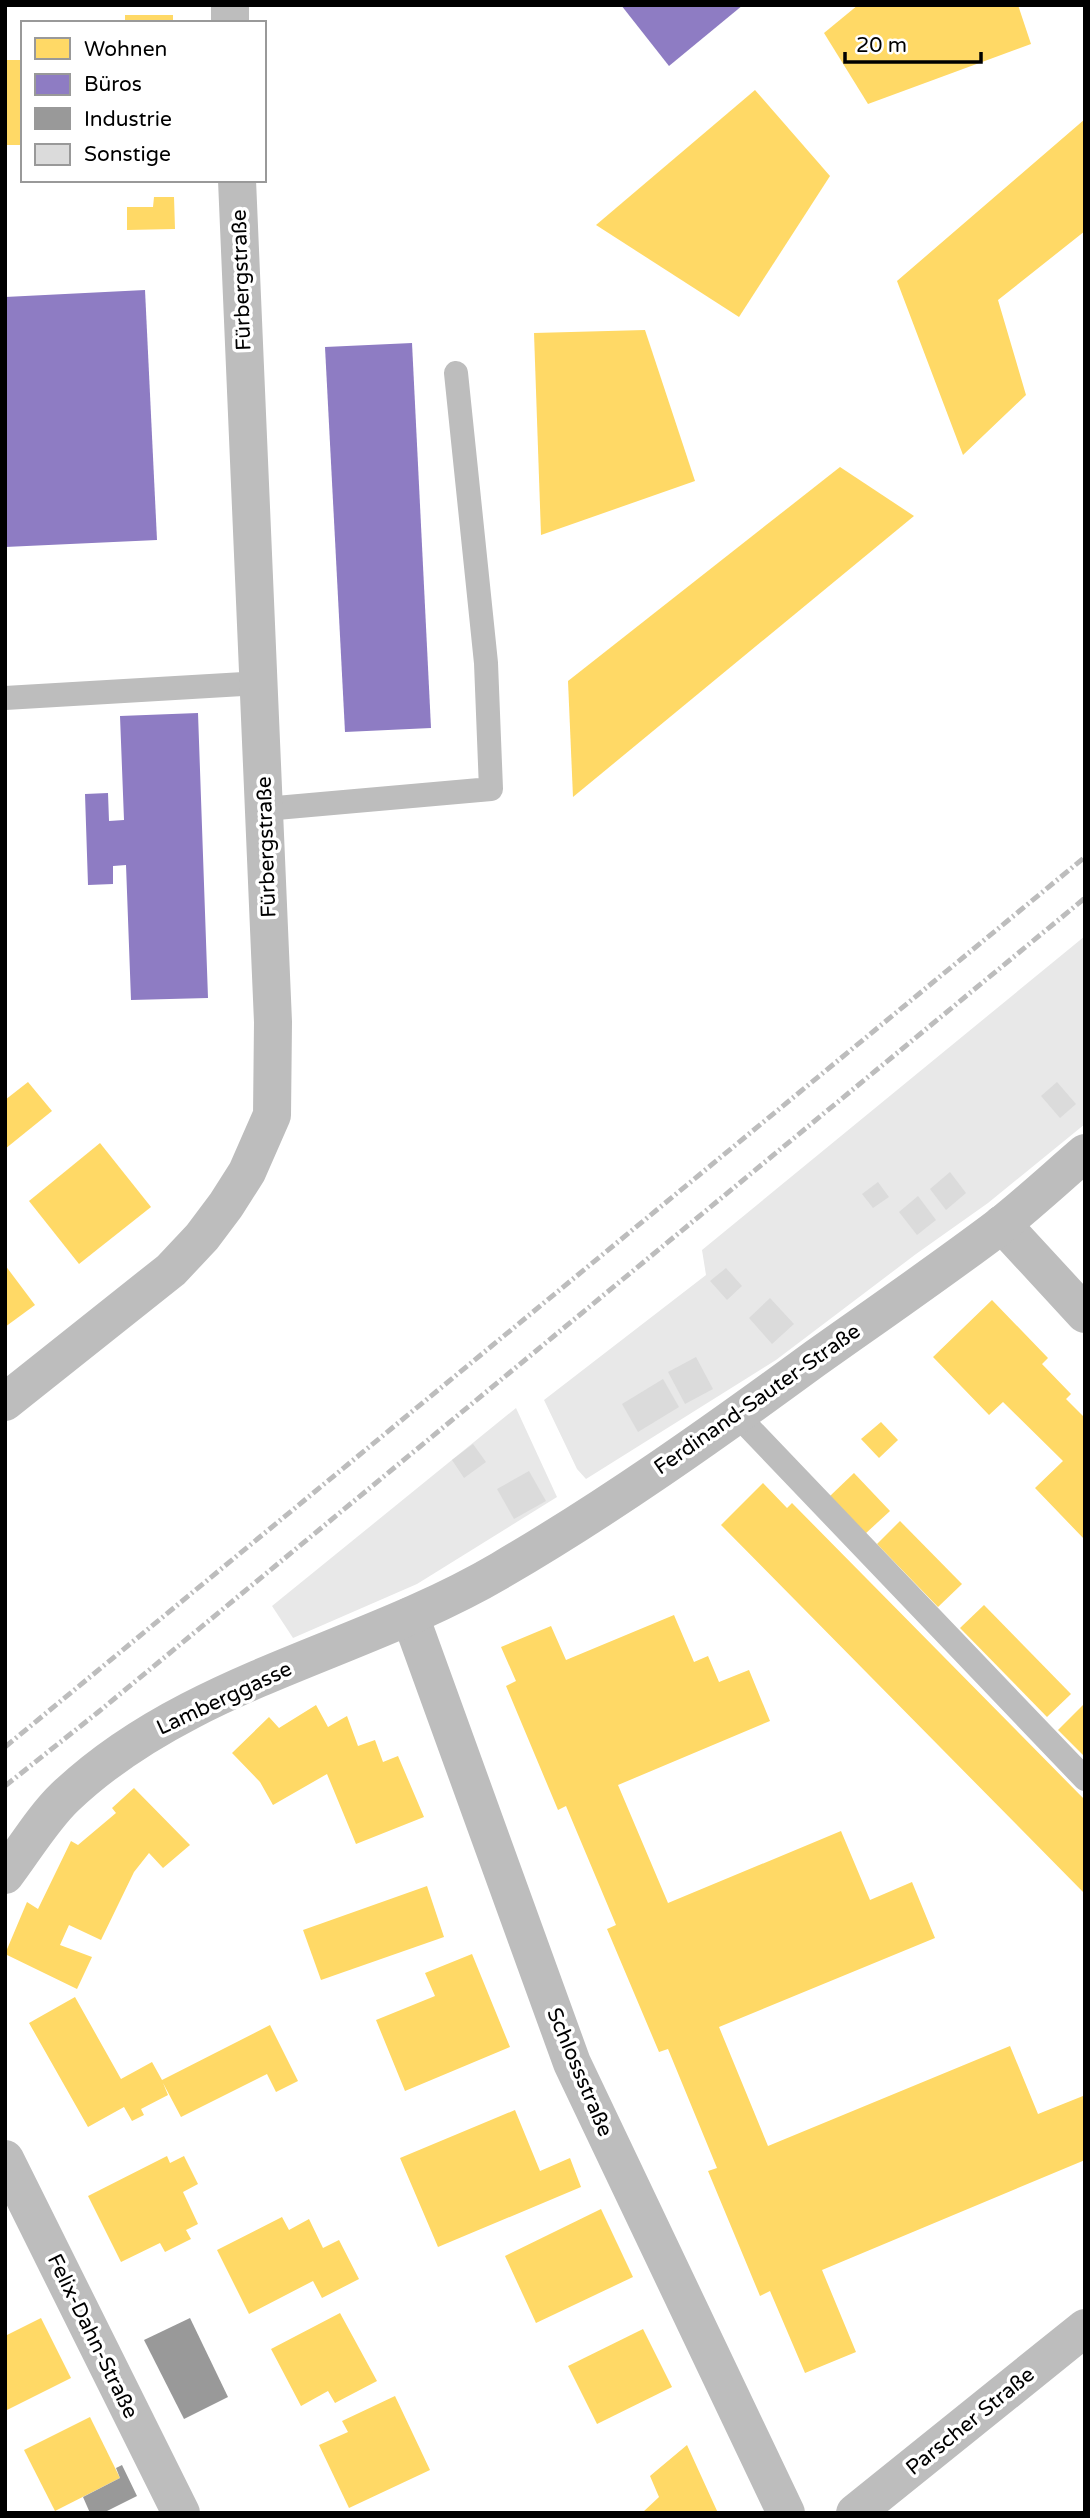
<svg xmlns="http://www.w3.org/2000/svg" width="1090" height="2518" viewBox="0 0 1090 2518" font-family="'Varela Round',sans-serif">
  <rect width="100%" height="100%" fill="#fff"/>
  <g fill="#e8e8e8">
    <path d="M1085,936V1124L988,1203L916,1254L776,1360L586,1479L577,1469L544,1400L706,1275L702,1250Z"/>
    <path d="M516,1408L557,1497L417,1584L293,1638L272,1606Z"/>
  </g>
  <g fill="#ffd966">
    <path d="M858,5H1018L1031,44L868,104L824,33Z"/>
    <rect x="125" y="15" width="48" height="8"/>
    <rect x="5" y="60" width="18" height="85"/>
    <path d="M755,90L830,176L739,317L596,225Z"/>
    <path d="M1085,119V231L998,300L1026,395L963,455L897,281Z"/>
    <path d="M154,197H174L175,229L127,230V207H153Z"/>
    <path d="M645,330L695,481L541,535L534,333Z"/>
    <path d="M840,467L914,516L573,797L568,681Z"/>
    <path d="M28,1082L52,1111L5,1149V1100Z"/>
    <path d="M100,1143L151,1207L79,1264L29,1201Z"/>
    <path d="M5,1265L35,1305L5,1327Z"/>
    <path d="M992,1300L1048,1358L1042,1364L1071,1394L1066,1399L1085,1418V1540L1035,1488L1063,1461L1003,1402L989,1415L933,1357Z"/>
    <path d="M881,1422L898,1440L879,1458L861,1439Z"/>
    <path d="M854,1473L890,1511L865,1534L830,1496Z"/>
    <path d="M763,1483L787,1508L792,1503L1085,1800V1894L721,1525Z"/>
    <path d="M900,1521L962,1584L938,1607L877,1544Z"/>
    <path d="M984,1605L1071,1694L1047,1717L960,1628Z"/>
    <path d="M674,1615L694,1662L708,1656L719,1682L749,1670L770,1721L618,1785L668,1903L841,1831L870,1900L912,1882L935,1938L719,2027L768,2146L1010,2046L1038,2114L1083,2096L1085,2100V2160L822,2270L856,2352L805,2373L770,2291L760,2296L708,2171L717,2168L668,2049L659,2052L607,1929L616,1925L566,1806L558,1810L506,1686L516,1681L501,1647L551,1626L566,1660Z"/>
    <path d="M316,1705L328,1727L347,1716L358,1746L375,1740L383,1762L398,1756L424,1817L356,1844L327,1774L273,1805L260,1782L232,1753L269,1717L279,1728Z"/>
    <path d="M1083,1705L1085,1707V1757L1058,1730Z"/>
    <path d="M134,1788L190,1845L163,1868L149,1853L134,1872L101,1940L69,1925L60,1945L92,1957L77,1989L5,1954L27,1902L38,1909L71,1841L78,1845L116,1813L112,1808Z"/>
    <path d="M427,1886L444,1937L321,1980L303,1930Z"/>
    <path d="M472,1954L510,2047L405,2091L376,2020L435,1996L425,1973Z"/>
    <path d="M75,1997L121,2079L152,2062L162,2080L270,2025L298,2081L276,2092L267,2074L181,2117L163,2083L168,2095L141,2109L144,2115L132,2121L124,2107L88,2127L29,2023Z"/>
    <path d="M515,2110L540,2171L570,2158L581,2187L438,2247L400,2158Z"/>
    <path d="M167,2156L170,2163L184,2156L198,2184L183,2192L198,2224L186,2230L191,2239L165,2252L160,2243L121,2262L88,2196Z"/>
    <path d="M601,2209L633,2277L536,2323L505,2256Z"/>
    <path d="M282,2217L289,2230L309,2219L323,2248L339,2240L359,2279L322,2298L313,2281L249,2314L217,2250Z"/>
    <path d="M340,2313L377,2381L335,2403L328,2391L301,2406L271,2349Z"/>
    <path d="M41,2318L71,2378L5,2411V2336Z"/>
    <path d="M643,2329L672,2387L597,2424L568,2366Z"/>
    <path d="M395,2396L430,2470L349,2508L319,2445L348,2432L342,2421Z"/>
    <path d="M90,2417L120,2478L55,2511L24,2450Z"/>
    <path d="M687,2445L718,2513H642L659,2497L650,2476Z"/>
  </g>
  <g fill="#8e7cc3">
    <path d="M621,5H743L669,66Z"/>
    <path d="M145,290L157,540L5,547V297Z"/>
    <path d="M412,343L431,728L345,732L325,347Z"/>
    <path d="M198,713L208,998L131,1000L126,865L113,866V884L88,885L85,794L108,793L109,821L124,820L120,716Z"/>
  </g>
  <g fill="#999">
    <path d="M190,2318L228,2397L184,2419L144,2340Z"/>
    <path d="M122,2465L137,2496L103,2513H90L83,2497L120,2478L116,2468Z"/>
  </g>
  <g fill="#dbdbdb">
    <path d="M1057,1082L1076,1104L1060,1118L1041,1096Z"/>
    <path d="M950,1172L966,1193L946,1210L930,1189Z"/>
    <path d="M878,1182L889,1197L873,1208L862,1194Z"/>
    <path d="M918,1196L936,1220L917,1235L899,1212Z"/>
    <path d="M726,1268L742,1286L727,1300L710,1281Z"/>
    <path d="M770,1298L794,1324L772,1344L749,1318Z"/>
    <path d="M696,1357L713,1389L685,1404L668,1372Z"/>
    <path d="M663,1379L679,1407L638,1432L622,1404Z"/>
    <path d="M473,1444L486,1462L464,1478L452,1460Z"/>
    <path d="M529,1471L546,1501L514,1519L497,1489Z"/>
  </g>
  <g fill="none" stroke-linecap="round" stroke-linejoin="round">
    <g stroke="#bdbdbd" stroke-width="24">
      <path d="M5,698L259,683"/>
      <path d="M265,809L491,789L486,663L456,373"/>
      <path d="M737,1415L1085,1779"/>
    </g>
    <g stroke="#bdbdbd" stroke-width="38">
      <path d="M230,5V23"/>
      <path d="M1002,1224L1085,1314"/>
      <path d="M5,1402L171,1270L202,1237L226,1205L247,1172L272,1115L273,1022L237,180"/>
      <path d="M410,1616L572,2063L786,2513"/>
      <path d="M5,1875C24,1850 43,1818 65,1797C187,1681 360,1653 501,1570C609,1507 712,1434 813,1360C875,1316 939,1272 1000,1226C1029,1203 1057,1177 1085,1153"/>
      <path d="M5,2159L181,2513"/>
      <path d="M855,2513L1085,2328"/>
    </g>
    <g stroke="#bdbdbd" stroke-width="5" stroke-dasharray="10 3.5 2 3.5" stroke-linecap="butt">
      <path d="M5,1747L1085,857"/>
      <path d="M5,1786L97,1713L1085,898"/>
    </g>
  </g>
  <g text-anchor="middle" stroke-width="7" stroke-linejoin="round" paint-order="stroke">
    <g font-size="21" fill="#000" stroke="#fff">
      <text transform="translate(241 280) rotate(-92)" y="7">Fürbergstraße</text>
      <text transform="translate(266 847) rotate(-92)" y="7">Fürbergstraße</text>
      <text transform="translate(757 1399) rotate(-35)" y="7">Ferdinand-Sauter-Straße</text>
      <text transform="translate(224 1698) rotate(-25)" y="7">Lamberggasse</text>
      <text transform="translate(580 2072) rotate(67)" y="7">Schlossstraße</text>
      <text transform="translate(93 2336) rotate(64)" y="7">Felix-Dahn-Straße</text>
      <text transform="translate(970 2421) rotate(-39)" y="7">Parscher Straße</text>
    </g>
  </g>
  <rect width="1090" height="2518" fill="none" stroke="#000000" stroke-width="14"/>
  <rect x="21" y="21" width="245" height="161" fill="#ffffff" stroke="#999999" stroke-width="2"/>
  <rect x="35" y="38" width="35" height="21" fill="#ffd966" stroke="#999999" stroke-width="2"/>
  <text x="84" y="56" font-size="21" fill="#000000">Wohnen</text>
  <rect x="35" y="74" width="35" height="21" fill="#8e7cc3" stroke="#999999" stroke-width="2"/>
  <text x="84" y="91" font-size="21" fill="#000000">Büros</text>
  <rect x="35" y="108" width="35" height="21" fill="#999999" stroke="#999999" stroke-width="2"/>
  <text x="84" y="126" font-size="21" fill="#000000">Industrie</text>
  <rect x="35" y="144" width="35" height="21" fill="#dbdbdb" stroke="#999999" stroke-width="2"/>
  <text x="84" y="161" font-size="21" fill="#000000">Sonstige</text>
  <path d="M845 52v10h136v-10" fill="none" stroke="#000000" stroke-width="3.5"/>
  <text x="856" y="52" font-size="21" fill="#000000" stroke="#ffffff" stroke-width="5" paint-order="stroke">20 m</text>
</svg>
